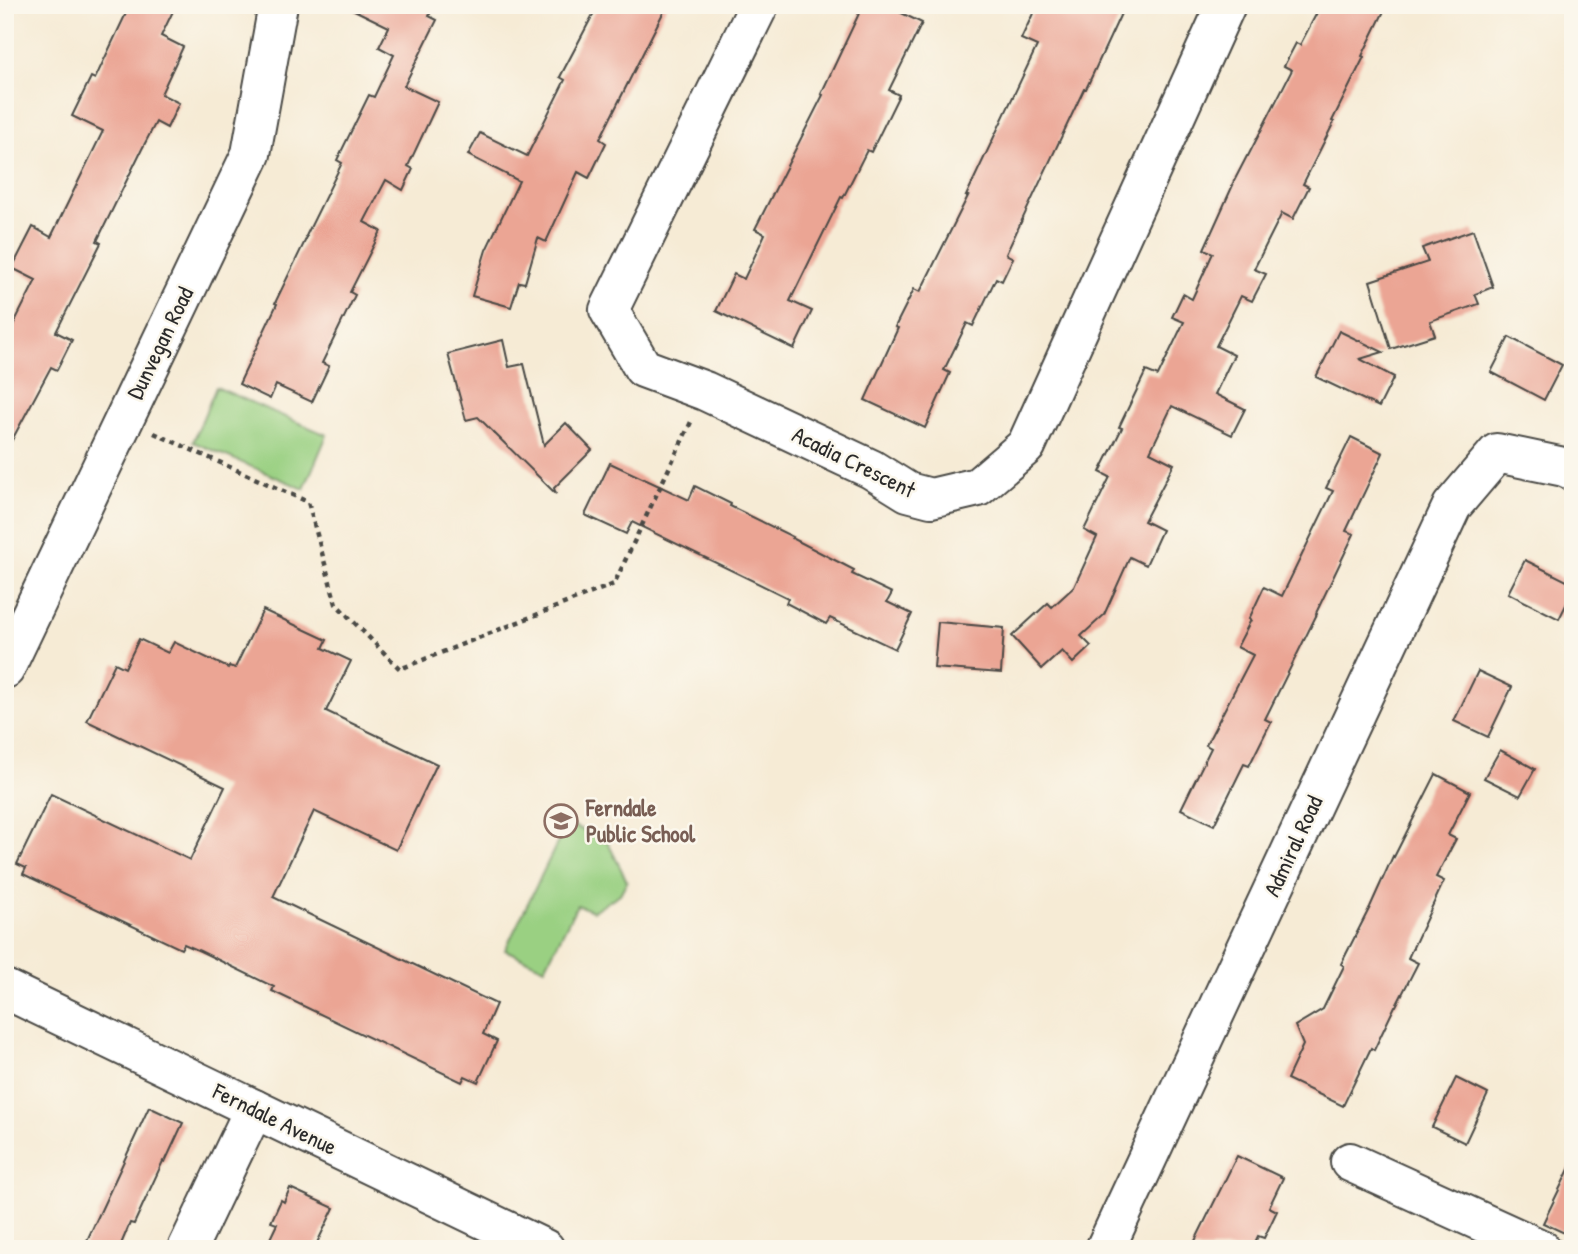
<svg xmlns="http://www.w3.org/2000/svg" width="1578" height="1254" viewBox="0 0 1578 1254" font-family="'Patrick Hand',sans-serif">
  <rect width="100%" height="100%" fill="#fbf7ec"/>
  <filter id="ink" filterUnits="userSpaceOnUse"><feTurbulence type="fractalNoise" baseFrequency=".0143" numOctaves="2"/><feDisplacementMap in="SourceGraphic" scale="14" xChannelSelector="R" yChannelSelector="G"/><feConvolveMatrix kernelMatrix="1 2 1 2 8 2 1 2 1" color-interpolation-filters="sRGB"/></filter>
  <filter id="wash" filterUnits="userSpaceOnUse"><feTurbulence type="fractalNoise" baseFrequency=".00686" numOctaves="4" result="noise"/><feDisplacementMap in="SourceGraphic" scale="28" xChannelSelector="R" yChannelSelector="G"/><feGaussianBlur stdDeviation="1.57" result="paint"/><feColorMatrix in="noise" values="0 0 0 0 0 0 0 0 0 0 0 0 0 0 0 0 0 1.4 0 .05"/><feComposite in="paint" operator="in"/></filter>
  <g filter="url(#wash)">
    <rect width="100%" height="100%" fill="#f6ebd5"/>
    <g fill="#9ad082" stroke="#627e56" stroke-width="2">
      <path d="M216,387L327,435L304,489L193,442Z"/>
      <path d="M567,823L607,841L627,881L620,894L593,911L577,905L545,968L505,950Z"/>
    </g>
    <g id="blocks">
      <g fill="#eba594">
        <path d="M130,5H176L161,36L183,47L161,94L179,103L167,128L156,122L142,149L97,241L101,243L56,332L72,340L57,370L51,367L5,453V341L36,280L12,268L33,227L51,237L103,131L72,116L91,77L95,79Z"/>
        <path d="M344,5H434L429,16L437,20L404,86L438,102L408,166L413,169L403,190L386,180L364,222L381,231L350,292L355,295L322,363L329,366L312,402L276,385L270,399L239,384L277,304L275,303L307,237L306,236L342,163L337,160L369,95L374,97L394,55L379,47L389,27Z"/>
        <path d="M598,5H667L600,139L606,143L589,178L578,172L546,242L538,238L525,283L519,282L511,307L472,296L486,250L519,181L468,155L480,133L527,156L565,80L560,77Z"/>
        <path d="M863,5H885L922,23L889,90L899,95L871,152L867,150L843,198L841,197L790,301L812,311L794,349L716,311L734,274L744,279L765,234L755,229L823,95L821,94Z"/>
        <path d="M1037,5H1125L1086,89H1084L1006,254L1013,258L1002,281L996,278L973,326L967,323L944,370L950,373L925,428L865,400L898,328L895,327L914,289L920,292L968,196H966L1037,46L1021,39Z"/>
        <path d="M1321,5H1387L1362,56L1364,57L1332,121L1334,122L1303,184L1309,187L1293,219L1282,213L1254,269L1266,274L1252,301L1241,296L1216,346L1234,355L1215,394L1245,409L1232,435L1172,406L1150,452L1174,464L1144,521L1162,530L1146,565L1130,557L1104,615L1081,636L1091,646L1073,663L1062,651L1042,669L1012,636L1048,603L1052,607L1074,587L1097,537L1084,530L1110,477L1100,472L1122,428L1119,427L1146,371L1158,376L1184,322L1172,317L1183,294L1192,299L1213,253L1204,249L1233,185H1232L1247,156H1248L1292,70L1284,66L1296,43L1300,45Z"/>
        <path d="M1473,230L1493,287L1475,294L1479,304L1430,321L1435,335L1391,349L1370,281L1428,262L1422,248Z"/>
        <path d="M1339,331L1383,352L1360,359L1394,377L1379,407L1316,377Z"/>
        <path d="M1509,337L1562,365L1544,400L1491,372Z"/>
        <path d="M503,340L509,367L524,364L544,445L566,423L592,450L554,488L556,494L478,417L466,420L448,354Z"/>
        <path d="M1351,437L1383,453L1346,531L1354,534L1316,613L1317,614L1265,719L1271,722L1249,766L1244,764L1214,825L1181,809L1211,748L1206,745L1253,655L1237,647L1251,620L1249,619L1264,587L1282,596L1333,491L1326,488Z"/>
        <path d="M610,463L689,500L695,486L731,504L730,506L793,537L792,538L854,570L852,574L892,593L887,602L912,614L895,649L830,618L826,624L786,603L788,598L632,522L626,534L585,515Z"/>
        <path d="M1525,560L1573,584V591L1559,619L1508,593Z"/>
        <path d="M263,610L327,640L323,648L351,661L326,711L437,764L396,850L314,811L273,897L496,1004L483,1034L497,1041L478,1082L465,1076L462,1082L272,991L274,987L200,951L184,944L181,949L23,874L26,868L17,864L51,794L190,860L225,787L87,721L115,663L125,668L139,639L168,653L174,642L228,668L229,666L235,668Z"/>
        <path d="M938,622L1004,628L1001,673L934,668Z"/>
        <path d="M1478,671L1512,687L1488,737L1454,721Z"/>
        <path d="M1500,750L1535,769L1520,796L1484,778Z"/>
        <path d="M1436,774L1470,792L1448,835L1456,839L1436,877L1444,881L1408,958L1418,963L1396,1006H1395L1374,1050L1371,1048L1343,1106L1287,1079L1303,1045L1295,1026L1323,1009L1344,966L1341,964L1370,907L1393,856L1394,857Z"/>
        <path d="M1456,1078L1488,1094L1465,1143L1432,1127Z"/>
        <path d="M149,1107L183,1123L165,1162L163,1161L134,1224L130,1223L119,1249H83Z"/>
        <path d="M1237,1156L1283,1178L1269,1207L1277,1211L1264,1238L1258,1236L1252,1249H1191Z"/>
        <path d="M1573,1161V1237L1543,1223Z"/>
        <path d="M290,1188L334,1208L314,1249H265L277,1224L271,1222L281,1200L284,1202Z"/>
      </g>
    </g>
  </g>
  <g filter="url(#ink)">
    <use href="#blocks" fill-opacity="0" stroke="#494844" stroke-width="2"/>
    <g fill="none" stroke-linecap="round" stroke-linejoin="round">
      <defs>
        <g id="minor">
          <path d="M759,5L609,310L643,368L705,391L871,469L908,492L931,498L978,487L1026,446L1226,5"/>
          <path d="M5,669L251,154L278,5"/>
          <path d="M5,989L545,1249"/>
          <path d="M1350,1162L1541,1249"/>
          <path d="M187,1249L254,1109"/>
          <path d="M1105,1249L1452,506L1497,453L1564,467L1573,471"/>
        </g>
      </defs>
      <use href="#minor" stroke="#494844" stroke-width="42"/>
      <path stroke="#494844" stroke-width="4.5" stroke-dasharray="5 5" stroke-linecap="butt" d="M154,433L308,502L336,604L400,669L614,584L691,422"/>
      <use href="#minor" stroke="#fff" stroke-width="38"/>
    </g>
  </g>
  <defs>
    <symbol id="school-ring" viewBox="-11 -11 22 22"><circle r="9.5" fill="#fbf7ec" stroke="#8d6e63" stroke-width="1.5"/><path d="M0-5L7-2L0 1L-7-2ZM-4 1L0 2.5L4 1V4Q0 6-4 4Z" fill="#8d6e63"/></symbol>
  </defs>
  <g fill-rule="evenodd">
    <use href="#school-ring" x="542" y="802" width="38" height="38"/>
  </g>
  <g text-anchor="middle" stroke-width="5" stroke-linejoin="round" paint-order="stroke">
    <g font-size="23" fill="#2b2b2b" stroke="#fbf7ec">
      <text transform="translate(160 343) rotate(-64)" y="8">Dunvegan Road</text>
      <text transform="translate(854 462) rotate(26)" y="8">Acadia Crescent</text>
      <text transform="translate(1293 846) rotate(-65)" y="8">Admiral Road</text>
      <text transform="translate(275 1119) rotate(26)" y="8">Ferndale Avenue</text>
    </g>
    <g font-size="23" font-weight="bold" fill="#785e54" stroke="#fbf7ec" text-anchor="start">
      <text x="586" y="816">Ferndale<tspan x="586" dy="26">Public School</tspan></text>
    </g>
  </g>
  <rect width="1578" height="1254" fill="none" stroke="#fbf7ec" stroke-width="28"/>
</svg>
